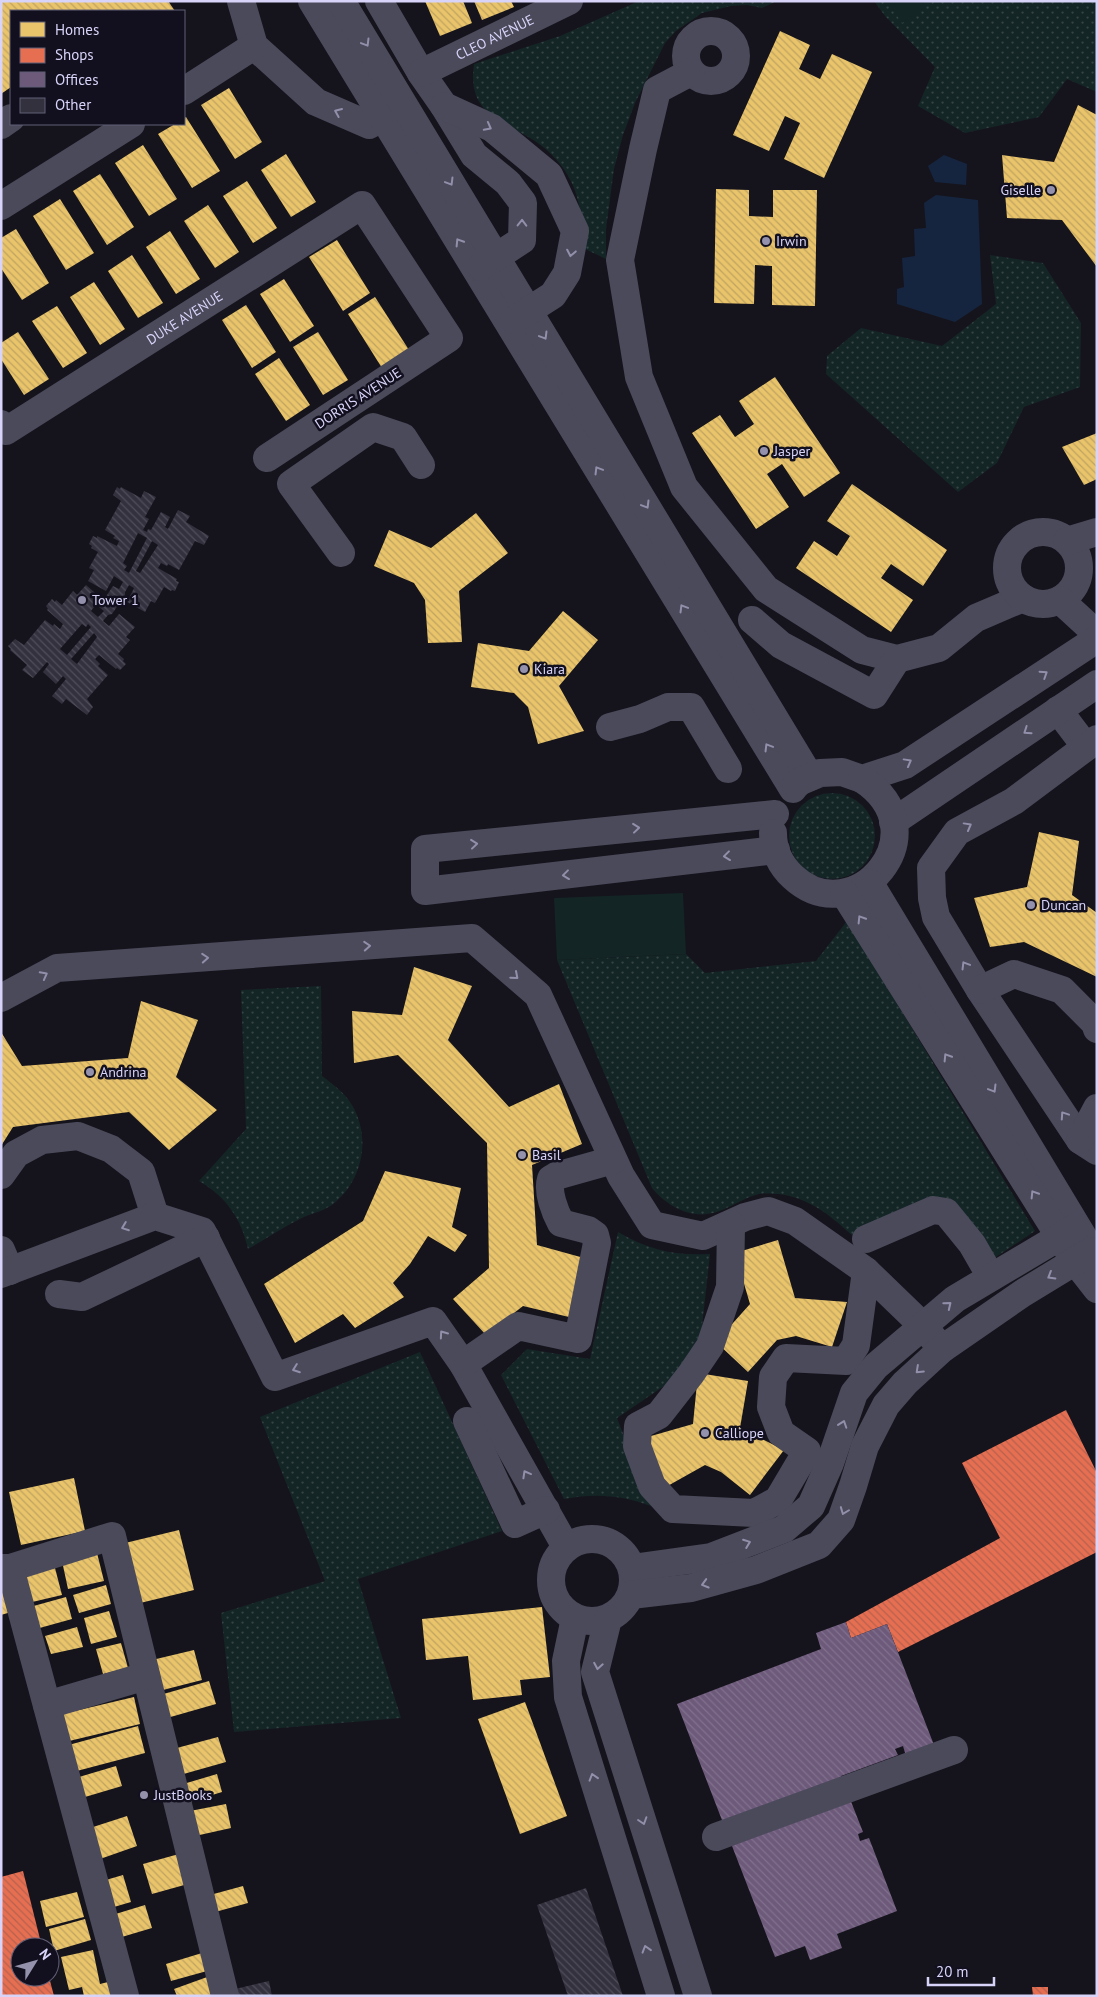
<svg xmlns="http://www.w3.org/2000/svg" width="1098" height="1997" viewBox="0 0 1098 1997" font-family="'PT Sans',sans-serif">
  <defs>
    <pattern id="green-dots" width="8" height="8" patternUnits="userSpaceOnUse" patternTransform="scale(1.25)"><rect width="8" height="8" fill="#142526"/><path d="M2 2h.1M6 6h.1" fill="none" stroke="#354446" stroke-width="1.8" stroke-linecap="round"/></pattern>
    <pattern id="homes-back-hatch" width="6" height="6" patternUnits="userSpaceOnUse" patternTransform="scale(1.25)"><rect width="6" height="6" fill="#e9c46a"/><path d="M-1 5l2 2M0 0l6 6M5-1l2 2" fill="none" stroke="#bfa362"/></pattern>
    <pattern id="shops-back-hatch" width="6" height="6" patternUnits="userSpaceOnUse" patternTransform="scale(1.25)"><rect width="6" height="6" fill="#e76f51"/><path d="M-1 5l2 2M0 0l6 6M5-1l2 2" fill="none" stroke="#b5614f"/></pattern>
    <pattern id="offices-back-hatch" width="6" height="6" patternUnits="userSpaceOnUse" patternTransform="scale(1.25)"><rect width="6" height="6" fill="#6d597a"/><path d="M-1 5l2 2M0 0l6 6M5-1l2 2" fill="none" stroke="#81708e"/></pattern>
    <pattern id="building-back-hatch" width="6" height="6" patternUnits="userSpaceOnUse" patternTransform="scale(1.25)"><rect width="6" height="6" fill="#33313e"/><path d="M-1 5l2 2M0 0l6 6M5-1l2 2" fill="none" stroke="#504e5b"/></pattern>
  </defs>
  <rect width="100%" height="100%" fill="#15141c"/>
  <g fill="url(#green-dots)">
    <path d="M639,1H777L762,8L747,5L731,6L702,13L676,31L665,43L635,103L623,135L614,169L606,229V259L583,248C582,210 579,182 551,154C518,121 465,124 474,64L560,36Z"/>
    <path d="M874,1H1097V92L1067,79L1039,117L965,133L918,106L935,67L885,16Z"/>
    <path d="M990,255L1043,263L1081,323L1080,387L1024,407L997,463L958,492L826,374L827,356L861,328L942,346L996,304Z"/>
    <circle cx="832" cy="836" r="43"/>
    <path d="M847,921L1035,1231L990,1261L937,1205L852,1235C828,1214 811,1199 779,1194C773,1194 765,1193 759,1194C743,1198 729,1209 713,1213C689,1219 666,1205 652,1188L557,960L686,954L705,973L816,961Z"/>
    <path d="M321,986L322,1076C334,1085 345,1093 352,1105C372,1139 362,1182 332,1205C323,1211 314,1213 304,1217C285,1226 266,1239 248,1249C241,1218 226,1197 199,1181L246,1129L241,990Z"/>
    <path d="M618,1232C649,1250 674,1256 710,1254L698,1363L617,1418L651,1506C622,1495 595,1493 564,1499L501,1375L527,1349L590,1359Z"/>
    <path d="M420,1352L502,1531L358,1579L401,1718L234,1732L221,1613L325,1581L260,1417Z"/>
  </g>
  <g fill="#142526">
    <path d="M887,1H934L902,23Z"/>
    <path d="M683,893L686,954L557,960L554,898Z"/>
  </g>
  <g fill="#16253f">
    <path d="M944,155L967,164L966,185L935,182L928,166Z"/>
    <path d="M936,195L978,200L982,304L955,322L897,304V289L904,287L902,258L915,256L914,229L926,228L924,203Z"/>
  </g>
  <g fill="url(#homes-back-hatch)">
    <path d="M1,1H168L175,11H11V87L1,94Z"/>
    <path d="M425,1H463L472,23L440,36Z"/>
    <path d="M474,1H511L514,7L482,20Z"/>
    <path d="M780,31L810,45L799,69L820,79L832,54L872,72L824,178L784,159L800,123L785,116L769,151L733,135Z"/>
    <path d="M229,88L262,142L235,159L201,105Z"/>
    <path d="M1078,105L1097,115V267L1062,220L1007,218L1002,155L1054,162Z"/>
    <path d="M186,117L220,171L192,188L158,134L175,124H184V118Z"/>
    <path d="M143,145L177,199L149,216L115,163Z"/>
    <path d="M286,154L316,202L291,217L261,170Z"/>
    <path d="M100,174L134,227L107,245L73,191Z"/>
    <path d="M247,181L277,228L253,243L223,196Z"/>
    <path d="M716,189L749,190V216L773,217V190H817L815,306L772,305V266L755,265L754,304L714,303Z"/>
    <path d="M60,199L94,253L66,270L33,216Z"/>
    <path d="M208,205L239,252L215,268L184,221Z"/>
    <path d="M16,229L49,283L22,300L1,268V238Z"/>
    <path d="M170,231L200,279L176,294L146,247Z"/>
    <path d="M337,240L370,293L343,311L309,257Z"/>
    <path d="M132,255L163,303L138,318L108,271Z"/>
    <path d="M284,279L314,326L290,342L260,294Z"/>
    <path d="M94,282L125,329L100,345L70,297Z"/>
    <path d="M375,297L409,350L382,368L348,314Z"/>
    <path d="M246,305L276,352L252,368L222,320Z"/>
    <path d="M57,306L87,353L63,368L32,321Z"/>
    <path d="M18,332L49,379L24,395L1,359V343Z"/>
    <path d="M318,332L348,380L323,395L293,347Z"/>
    <path d="M279,358L310,405L286,421L255,374Z"/>
    <path d="M775,377L840,473L804,497L782,464L767,474L789,507L756,529L692,433L720,415L735,437L754,424L739,401Z"/>
    <path d="M1097,433V479L1084,485L1062,447Z"/>
    <path d="M852,484L947,550L923,586L891,564L881,578L913,600L891,632L796,568L814,541L837,556L850,536L827,521Z"/>
    <path d="M476,513L508,553L459,591L462,642L428,643L425,600L414,583L374,566L389,530L431,548Z"/>
    <path d="M563,611L598,640L559,686L584,731L538,744L528,707L514,693L471,687L478,643L529,651Z"/>
    <path d="M1039,832L1079,841L1072,895L1097,913V977L1024,942L990,947L974,898L1027,887Z"/>
    <path d="M414,967L472,986L448,1040L509,1107L559,1084L582,1144L532,1165L537,1245L584,1258L569,1317L523,1306L486,1335L453,1299L489,1268L487,1143L398,1055L354,1063L352,1011L402,1015Z"/>
    <path d="M141,1001L198,1020L176,1077L217,1110L169,1150L129,1112L13,1127L1,1146V1032L22,1066L128,1058Z"/>
    <path d="M385,1171L461,1188L452,1227L467,1235L455,1252L428,1236L410,1264L393,1283L404,1297L355,1328L343,1314L295,1343L264,1284L363,1221Z"/>
    <path d="M778,1240L795,1298L847,1302L832,1347L796,1336L777,1340L748,1372L716,1342L750,1304L735,1253Z"/>
    <path d="M698,1373L748,1381L740,1428L784,1450L750,1495L721,1472L705,1465L664,1488L644,1438L693,1424Z"/>
    <path d="M74,1478L85,1531L21,1545L9,1492Z"/>
    <path d="M179,1530L194,1590L136,1604L121,1544Z"/>
    <path d="M97,1553L104,1581L68,1589L62,1561Z"/>
    <path d="M55,1568L62,1595L28,1603L22,1576Z"/>
    <path d="M1,1584L11,1612L1,1615Z"/>
    <path d="M106,1585L111,1604L79,1613L73,1595Z"/>
    <path d="M66,1597L72,1619L36,1629L30,1607Z"/>
    <path d="M542,1607L550,1677L520,1680L522,1695L473,1700L468,1656L426,1660L422,1619Z"/>
    <path d="M109,1611L117,1637L91,1644L84,1618Z"/>
    <path d="M77,1627L83,1647L51,1654L45,1636Z"/>
    <path d="M121,1643L128,1668L103,1674L96,1649Z"/>
    <path d="M194,1650L202,1680L159,1691L152,1660Z"/>
    <path d="M209,1681L216,1704L167,1718L160,1695Z"/>
    <path d="M134,1697L140,1724L65,1742L58,1715Z"/>
    <path d="M525,1702L567,1816L520,1834L478,1719Z"/>
    <path d="M138,1726L145,1753L73,1772L65,1746Z"/>
    <path d="M218,1737L226,1762L180,1775L173,1749Z"/>
    <path d="M116,1766L122,1786L85,1797L79,1777Z"/>
    <path d="M217,1774L222,1792L186,1803L180,1785Z"/>
    <path d="M226,1804L231,1828L195,1836L190,1811Z"/>
    <path d="M127,1816L137,1846L100,1859L90,1828Z"/>
    <path d="M186,1852L195,1882L152,1894L143,1864Z"/>
    <path d="M123,1875L131,1902L107,1909L99,1882Z"/>
    <path d="M243,1886L248,1903L215,1912L210,1895Z"/>
    <path d="M77,1892L84,1917L46,1927L40,1901Z"/>
    <path d="M145,1905L152,1928L115,1939L109,1916Z"/>
    <path d="M85,1919L91,1940L54,1951L49,1929Z"/>
    <path d="M93,1950L100,1984L112,1981L116,1996H84L82,1987L69,1990L61,1957Z"/>
    <path d="M202,1953L207,1971L171,1981L166,1964Z"/>
    <path d="M210,1976L217,1996H177L174,1989Z"/>
  </g>
  <g fill="url(#shops-back-hatch)">
    <path d="M1066,1410L1097,1473V1552L898,1652L887,1624L851,1638L846,1622L1000,1538L962,1463Z"/>
    <path d="M23,1871L42,1947H20V1977H49L54,1996H1V1877Z"/>
    <path d="M1032,1987H1048V1996H1033Z"/>
  </g>
  <path fill="url(#offices-back-hatch)" d="M846,1622L851,1638L887,1624L934,1745L906,1756L903,1746L895,1749L898,1755L841,1776L863,1832L858,1834L860,1841L869,1838L897,1911L837,1934L842,1948L810,1960L805,1946L775,1957L677,1704L821,1649L816,1633Z"/>
  <g fill="url(#building-back-hatch)" fill-rule="evenodd">
    <path d="M117,487L120,489L121,487L141,498L144,491L156,497L145,517L149,519L143,530L147,532L148,529L151,530L161,512L170,517L165,527L168,529L178,510L190,516L186,522L209,536L204,545L195,541L179,570L168,564L167,566L161,563L158,568L177,579L176,581L179,582L175,591L172,590L171,591L164,587L155,603L151,601L145,612L127,602L134,588L129,585L125,592V595L112,614L108,615L103,621L109,626L119,614L135,627L126,637L130,640L118,654L124,659L123,661L126,664L120,670L117,668L116,669L99,655L95,659L100,664L98,666L108,675L87,699L93,707L87,715L66,699L62,704L52,696L66,679L63,676L56,684L43,672L49,664L47,662L33,678L22,670L27,665L10,650L11,649L8,646L15,639L24,645L45,620L53,626L54,624L60,629L63,624L47,610L48,609L46,606L52,599L55,602L56,600L62,605L73,591L77,595L86,585L101,598L91,611L98,617L104,611L99,607L113,586L119,589L123,582L114,576L106,591L88,581L94,570L89,568L98,552L91,548L92,546L89,544L93,536L97,538V536L117,546L119,541L113,538L115,536L105,530L121,501L113,495ZM138,533L147,538L129,573L124,570L127,566L123,563ZM152,541L158,545L140,573L136,571ZM82,624L86,627L88,624L91,627L67,655L60,649ZM94,633L97,637L77,664L71,659Z"/>
    <path d="M586,1888L623,1996H568L537,1905Z"/>
    <path d="M269,1981L272,1996H229L227,1991Z"/>
  </g>
  <g fill="none" stroke-linecap="round" stroke-linejoin="round">
    <g stroke="#4b4a5b" stroke-width="28">
      <path d="M241,1L254,46L316,102L369,125L396,110"/>
      <path d="M312,1L793,789"/>
      <path d="M341,1L810,777"/>
      <path d="M379,1L421,73L444,106L474,155L508,183L523,203L522,240L481,267"/>
      <circle cx="711" cy="56" r="25"/>
      <path d="M691,72L657,90L643,149L620,260L639,377L684,487L766,589L862,650L897,659L939,648L976,618L1023,598"/>
      <path id="s1" d="M421,73L569,1"/>
      <path d="M184,91L254,46"/>
      <path d="M444,106L492,128L549,175L575,231L567,273L553,295L514,320"/>
      <path d="M1,125L11,118"/>
      <path d="M1,206L131,124"/>
      <path id="s2" d="M1,424L6,431L362,205L449,338L267,458"/>
      <circle cx="1043" cy="568" r="36"/>
      <path d="M1067,541L1097,532"/>
      <path d="M341,553L291,484L373,427L403,437L421,465"/>
      <path d="M1060,600L1097,634"/>
      <path d="M752,620L781,645L874,695L897,659"/>
      <path d="M1058,710L1086,747"/>
      <path d="M610,727L640,719L668,707H691L728,769"/>
      <path d="M1097,739L1014,801L957,832L931,868L932,898L936,917L980,990L1080,1140L1097,1151"/>
      <path d="M796,785L801,781L820,773L842,772L862,779L905,765L1097,639"/>
      <path d="M775,814L425,849V891L776,850"/>
      <path d="M893,822L1097,684"/>
      <path d="M773,833C773,850 781,866 793,877C855,934 943,832 862,779"/>
      <path d="M869,882L1087,1243"/>
      <path d="M844,893L1075,1261L1097,1289"/>
      <path d="M980,990L1014,974L1062,990L1095,1023L1097,1029"/>
      <path d="M1,998L57,968L472,938L538,995L621,1176L652,1225L703,1236L745,1217L768,1211L795,1221L866,1271L923,1326L942,1349"/>
      <path d="M1080,1140L1097,1108"/>
      <path d="M1,1175L16,1154L42,1140L78,1136L111,1149L141,1172L155,1216"/>
      <path d="M731,1224L730,1287L710,1346L691,1374L659,1415L638,1426L637,1446L652,1486L673,1509L754,1513L778,1500L807,1451L781,1433L771,1407L773,1377L786,1358L846,1361L856,1345L866,1271"/>
      <path d="M866,1239L933,1210L946,1212L972,1244L991,1277"/>
      <path d="M1,1250L10,1271"/>
      <path d="M1,1274L155,1216L202,1231L275,1377L433,1321L463,1364L566,1547"/>
      <path d="M59,1294L82,1297L206,1238"/>
      <path d="M463,1364L518,1326L578,1339L597,1243L595,1235L588,1230L561,1223C555,1212 547,1192 551,1179L556,1176L613,1160"/>
      <path d="M467,1421L515,1524L546,1510"/>
      <circle cx="592" cy="1580" r="41"/>
      <path d="M1,1568H10L112,1536L225,1996"/>
      <path d="M10,1568L125,1996"/>
      <path d="M632,1568L711,1557L784,1529L811,1506L830,1463L854,1393L876,1366L955,1299L1076,1227"/>
      <path d="M631,1595L691,1588L756,1570L819,1545L841,1520L853,1486L865,1446L886,1405L905,1383L942,1349L1023,1293L1092,1251"/>
      <path d="M575,1618L566,1661L568,1697L661,1996"/>
      <path d="M608,1619L595,1672L698,1996"/>
      <path d="M47,1705L146,1676"/>
      <path d="M716,1837L954,1750"/>
    </g>
  </g>
  <defs><path id="oneway-chevron" d="M-2-3.5L2.5 0L-2 3.5" fill="none" stroke-width="1.6" stroke-linecap="round" stroke-linejoin="round" transform="scale(1.25)"/></defs>
  <g stroke="#928faa">
    <use href="#oneway-chevron" transform="translate(366 43) rotate(59)"/>
    <use href="#oneway-chevron" transform="translate(338 112) rotate(-157)"/>
    <use href="#oneway-chevron" transform="translate(488 127) rotate(28)"/>
    <use href="#oneway-chevron" transform="translate(450 182) rotate(59)"/>
    <use href="#oneway-chevron" transform="translate(522 223) rotate(-89)"/>
    <use href="#oneway-chevron" transform="translate(459 242) rotate(-122)"/>
    <use href="#oneway-chevron" transform="translate(571 253) rotate(101)"/>
    <use href="#oneway-chevron" transform="translate(544 336) rotate(59)"/>
    <use href="#oneway-chevron" transform="translate(598 470) rotate(-121)"/>
    <use href="#oneway-chevron" transform="translate(646 505) rotate(59)"/>
    <use href="#oneway-chevron" transform="translate(683 608) rotate(-121)"/>
    <use href="#oneway-chevron" transform="translate(1044 674) rotate(-33)"/>
    <use href="#oneway-chevron" transform="translate(1027 731) rotate(146)"/>
    <use href="#oneway-chevron" transform="translate(768 747) rotate(-121)"/>
    <use href="#oneway-chevron" transform="translate(908 762) rotate(-29)"/>
    <use href="#oneway-chevron" transform="translate(968 826) rotate(-29)"/>
    <use href="#oneway-chevron" transform="translate(636 828) rotate(-6)"/>
    <use href="#oneway-chevron" transform="translate(474 844) rotate(-6)"/>
    <use href="#oneway-chevron" transform="translate(727 856) rotate(173)"/>
    <use href="#oneway-chevron" transform="translate(566 875) rotate(173)"/>
    <use href="#oneway-chevron" transform="translate(861 919) rotate(-122)"/>
    <use href="#oneway-chevron" transform="translate(367 946) rotate(-4)"/>
    <use href="#oneway-chevron" transform="translate(205 958) rotate(-4)"/>
    <use href="#oneway-chevron" transform="translate(965 965) rotate(-121)"/>
    <use href="#oneway-chevron" transform="translate(44 975) rotate(-28)"/>
    <use href="#oneway-chevron" transform="translate(515 976) rotate(41)"/>
    <use href="#oneway-chevron" transform="translate(947 1057) rotate(-122)"/>
    <use href="#oneway-chevron" transform="translate(993 1089) rotate(59)"/>
    <use href="#oneway-chevron" transform="translate(1064 1115) rotate(-124)"/>
    <use href="#oneway-chevron" transform="translate(1034 1194) rotate(-122)"/>
    <use href="#oneway-chevron" transform="translate(125 1227) rotate(159)"/>
    <use href="#oneway-chevron" transform="translate(1051 1276) rotate(149)"/>
    <use href="#oneway-chevron" transform="translate(948 1305) rotate(-39)"/>
    <use href="#oneway-chevron" transform="translate(443 1334) rotate(-125)"/>
    <use href="#oneway-chevron" transform="translate(296 1369) rotate(160)"/>
    <use href="#oneway-chevron" transform="translate(919 1370) rotate(137)"/>
    <use href="#oneway-chevron" transform="translate(843 1424) rotate(-71)"/>
    <use href="#oneway-chevron" transform="translate(526 1474) rotate(-119)"/>
    <use href="#oneway-chevron" transform="translate(844 1511) rotate(111)"/>
    <use href="#oneway-chevron" transform="translate(747 1543) rotate(-21)"/>
    <use href="#oneway-chevron" transform="translate(705 1584) rotate(164)"/>
    <use href="#oneway-chevron" transform="translate(598 1666) rotate(100)"/>
    <use href="#oneway-chevron" transform="translate(593 1777) rotate(-107)"/>
    <use href="#oneway-chevron" transform="translate(643 1821) rotate(72)"/>
    <use href="#oneway-chevron" transform="translate(646 1949) rotate(-107)"/>
  </g>
  <g fill="#9491ac" stroke="#12101f" stroke-width="2">
    <circle cx="1051" cy="190" r="5"/>
    <circle cx="766" cy="241" r="5"/>
    <circle cx="764" cy="451" r="5"/>
    <circle cx="82" cy="600" r="5"/>
    <circle cx="524" cy="669" r="5"/>
    <circle cx="1031" cy="905" r="5"/>
    <circle cx="90" cy="1072" r="5"/>
    <circle cx="522" cy="1155" r="5"/>
    <circle cx="705" cy="1433" r="5"/>
    <circle cx="144" cy="1795" r="5"/>
  </g>
  <g text-anchor="middle" stroke-width="5" stroke-linejoin="round" paint-order="stroke">
    <g font-size="14" fill="#d8d4f9" stroke="#12101f">
      <text dy="5" stroke="none"><textPath href="#s1" startOffset="82">CLEO AVENUE</textPath></text>
      <text dy="5" stroke="none"><textPath href="#s2" startOffset="220">DUKE AVENUE</textPath></text>
      <text transform="translate(358 398) rotate(-33)" y="5">DORRIS AVENUE</text>
    </g>
    <g font-size="14" fill="#d8d4f9" stroke="#12101f" text-anchor="start">
      <text x="1041" y="195" text-anchor="end">Giselle</text>
      <text x="776" y="246">Irwin</text>
      <text x="774" y="456">Jasper</text>
      <text x="92" y="605">Tower 1</text>
      <text x="534" y="674">Kiara</text>
      <text x="1041" y="910">Duncan</text>
      <text x="100" y="1077">Andrina</text>
      <text x="532" y="1160">Basil</text>
      <text x="715" y="1438">Calliope</text>
      <text x="154" y="1800">JustBooks</text>
    </g>
  </g>
  <rect width="1098" height="1997" fill="none" stroke="#d8d4f9" stroke-width="5"/>
  <rect x="10" y="10" width="175" height="115" fill="#12101f" stroke="#615e76"/>
  <rect x="20" y="22" width="25" height="15" fill="#e9c46a" stroke="#615e76"/>
  <text x="55" y="35" font-size="15" fill="#d8d4f9">Homes</text>
  <rect x="20" y="48" width="25" height="15" fill="#e76f51" stroke="#615e76"/>
  <text x="55" y="60" font-size="15" fill="#d8d4f9">Shops</text>
  <rect x="20" y="72" width="25" height="15" fill="#6d597a" stroke="#615e76"/>
  <text x="55" y="85" font-size="15" fill="#d8d4f9">Offices</text>
  <rect x="20" y="98" width="25" height="15" fill="#33313e" stroke="#615e76"/>
  <text x="55" y="110" font-size="15" fill="#d8d4f9">Other</text>
  <g transform="translate(35 1962) rotate(53)"><circle r="24" fill="#12101f" stroke="#615e76"/>
  <path d="M0-4L9 19L0 12L-9 19Z" fill="#9491ac"/>
  <text y="-8" font-size="14" font-weight="bold" text-anchor="middle" fill="#d8d4f9">N</text>
  </g>
  <path d="M928 1977v8h66v-8" fill="none" stroke="#d8d4f9" stroke-width="2.5"/>
  <text x="936" y="1977" font-size="15" fill="#d8d4f9" stroke="#12101f" stroke-width="4" paint-order="stroke">20 m</text>
</svg>
